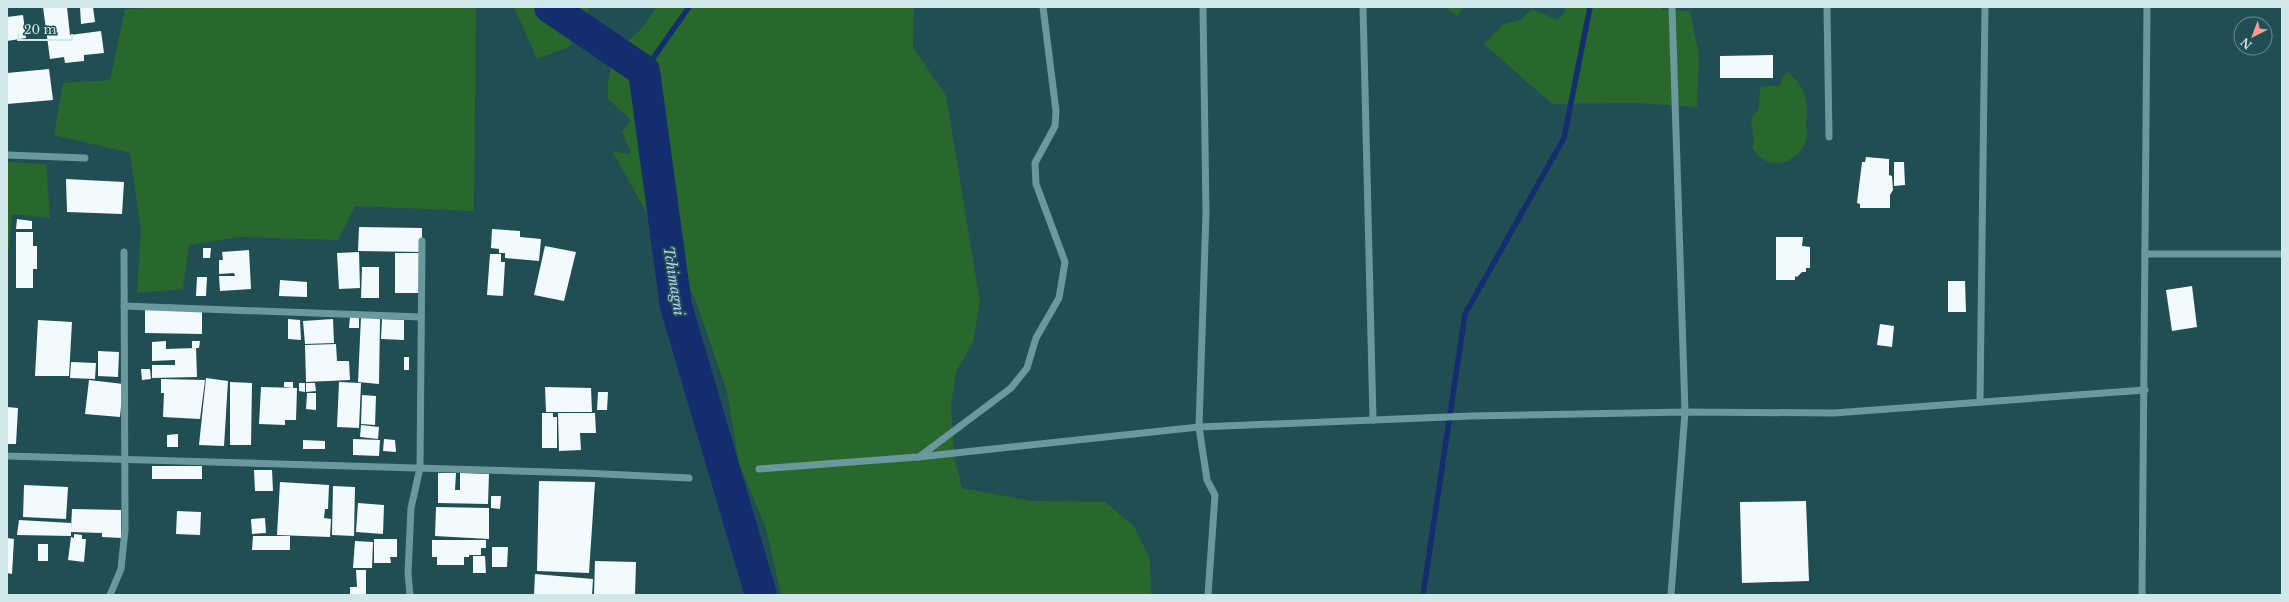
<svg xmlns="http://www.w3.org/2000/svg" width="2289" height="602" viewBox="0 0 2289 602" font-family="'Libre Baskerville',serif">
  <rect width="100%" height="100%" fill="#204e53"/>
  <g fill="#28682d">
    <path d="M185,7H476L474,211L355,206L338,240L240,237L189,245L183,289L137,293L141,231L130,153L54,135L63,83L110,80L125,9Z"/>
    <path d="M514,7H590L570,46L537,59Z"/>
    <path d="M657,7H914L913,47L946,96L980,302L973,342L956,372L951,406L954,455L962,488L1031,501L1105,502L1134,526L1150,559L1151,595H781L766,528L739,464L727,392L695,298L612,151L629,154L631,152L622,132L631,120L608,99V83L613,55L640,30Z"/>
    <path d="M1445,7H1463L1458,16Z"/>
    <path d="M1565,7H1662V10L1690,11L1699,55L1697,107L1635,103L1552,104L1484,44L1504,24L1521,20L1532,9L1557,20L1565,12Z"/>
    <path d="M1788,72C1793,77 1799,82 1802,89C1808,100 1807,113 1806,125C1806,129 1808,134 1807,137C1803,152 1791,163 1776,163C1764,162 1758,157 1752,147L1754,142L1751,119L1759,108L1760,87L1780,85L1784,75Z"/>
    <path d="M7,162L46,164L50,218L12,214L7,265Z"/>
  </g>
  <g fill="none" stroke-linecap="round" stroke-linejoin="round">
    <g stroke="#132d6f" stroke-width="5.5">
      <path d="M644,71L689,7"/>
      <path d="M1423,595L1465,314L1564,138L1590,7"/>
    </g>
    <path stroke="#132d6f" stroke-width="32" d="M550,7L644,71L676,306L761,595"/>
  </g>
  <g fill="#f2fafe">
    <path d="M43,7H67L70,35L101,31L104,53L84,55V61L65,63L64,57L50,59Z"/>
    <path d="M80,7H93L95,22L81,24Z"/>
    <path d="M23,15L26,38L7,41V17Z"/>
    <path d="M1773,55V78H1720V56Z"/>
    <path d="M49,69L53,100L7,104V73Z"/>
    <path d="M1866,157L1889,159V175L1892,176L1893,190L1890,195V208H1860V204L1857,203L1862,162H1865Z"/>
    <path d="M1894,162H1904L1905,185L1894,186Z"/>
    <path d="M66,179L124,182L122,214L67,212Z"/>
    <path d="M17,219L32,221V229H16Z"/>
    <path d="M359,227L422,228V252L358,251Z"/>
    <path d="M492,229L520,231V237L541,239L539,261L505,258V253H499V249L491,248Z"/>
    <path d="M16,232H33V246H37V269H33V288H16Z"/>
    <path d="M1776,237H1803L1802,246L1810,247V268H1806V272H1802L1797,277L1795,276V280H1776Z"/>
    <path d="M545,246L576,252L564,301L534,295Z"/>
    <path d="M203,248H211L210,258H203Z"/>
    <path d="M249,250L251,289L220,291L219,276H235L234,273L219,274V260H223L222,252Z"/>
    <path d="M359,252L360,288L339,289L337,253Z"/>
    <rect x="395" y="253" width="27" height="40"/>
    <path d="M490,254H501V262H505L503,296L487,295Z"/>
    <path d="M362,267H379V298H361Z"/>
    <path d="M197,277H207L206,296H196Z"/>
    <path d="M280,280L307,282V297L279,296Z"/>
    <path d="M1948,281H1965L1966,312H1948Z"/>
    <path d="M2192,286L2197,327L2172,331L2166,290Z"/>
    <path d="M145,310H202V334L145,333Z"/>
    <path d="M350,317H359V328H349Z"/>
    <path d="M361,317L380,319L379,384L358,382Z"/>
    <path d="M288,319L300,320L301,340L288,339Z"/>
    <path d="M333,319L334,343L305,344L303,321Z"/>
    <path d="M382,319L404,320V340L381,339Z"/>
    <path d="M38,320L72,322L69,376H35Z"/>
    <path d="M1880,324L1894,326L1892,347L1877,345Z"/>
    <path d="M166,341V349L196,348L197,377L152,378V365H175V360L152,361V342Z"/>
    <path d="M192,341H200L199,348H192Z"/>
    <path d="M336,344L337,361H349L350,380L306,382L305,345Z"/>
    <path d="M98,351L119,352L118,377L98,376Z"/>
    <rect x="404" y="357" width="5" height="13"/>
    <path d="M71,362L96,363L95,379L70,378Z"/>
    <path d="M141,369H150L151,379L142,380Z"/>
    <path d="M206,378L228,381L224,446L199,445Z"/>
    <path d="M161,379L205,380L200,419L163,417L164,393H161Z"/>
    <path d="M89,380L123,384L120,417L85,414Z"/>
    <path d="M230,382L252,383L251,445H230Z"/>
    <path d="M284,382H293V388L284,387Z"/>
    <path d="M339,382L361,383L359,428L337,427Z"/>
    <path d="M299,383H305V392L299,391Z"/>
    <path d="M306,383H315L316,391L306,392Z"/>
    <path d="M261,387L297,388L296,420H285V425L259,424Z"/>
    <path d="M545,387L591,388L592,412H546Z"/>
    <path d="M598,392H608L607,410H597Z"/>
    <path d="M307,393H316V410L306,409Z"/>
    <path d="M362,395L376,396L375,425L361,424Z"/>
    <path d="M7,407L18,408L16,444H7Z"/>
    <path d="M542,413H553V417H557V448H542Z"/>
    <path d="M558,413H595L596,433H580L581,450L559,451Z"/>
    <path d="M361,425L379,427L378,439L360,437Z"/>
    <path d="M178,434V447H167V435Z"/>
    <path d="M353,439L380,440L379,456L353,455Z"/>
    <path d="M384,439L395,440L396,452L383,451Z"/>
    <path d="M303,440L325,441V449H303Z"/>
    <rect x="152" y="466" width="50" height="13"/>
    <path d="M254,470H272L273,491H255Z"/>
    <path d="M438,473H456L455,490H460V473L489,474L488,504L438,503Z"/>
    <path d="M539,481L595,482L589,573L537,571Z"/>
    <path d="M280,482L329,485L328,509H325L324,518L331,519L330,537L277,535Z"/>
    <path d="M24,485L68,487L66,519L23,517Z"/>
    <path d="M333,486L355,487L354,536L332,535Z"/>
    <path d="M491,496H501L500,509L491,508Z"/>
    <path d="M1806,501L1809,581L1742,583L1740,502Z"/>
    <path d="M358,503L384,505L383,534L356,532Z"/>
    <path d="M436,507L489,508V539L435,536Z"/>
    <path d="M72,509L121,510V538L102,537V533L71,532V536L17,535L19,520L71,523V528Z"/>
    <path d="M177,511L201,512L200,535L176,534Z"/>
    <path d="M265,518L266,533L252,534L251,519Z"/>
    <path d="M74,534L82,535V539H86L84,562L68,560L71,537L74,538Z"/>
    <path d="M253,536H290V550H252Z"/>
    <path d="M7,538L14,539L12,574L7,573Z"/>
    <path d="M374,539H397V557H390L391,563H374Z"/>
    <path d="M432,540H486V548H481V555H469V557H464V565H437V557H432Z"/>
    <path d="M355,541L373,542L372,568H353Z"/>
    <rect x="38" y="544" width="10" height="17"/>
    <path d="M492,547H508L507,567H492Z"/>
    <path d="M473,556H485L486,573H473Z"/>
    <path d="M595,561L636,562L635,595H594Z"/>
    <path d="M356,570H366V595H350V587H357Z"/>
    <path d="M535,574L593,579L592,595H534Z"/>
  </g>
  <g fill="none" stroke-linecap="round" stroke-linejoin="round">
    <g stroke="#69989d" stroke-width="7">
      <path d="M1203,7L1206,213L1199,427L1207,480L1215,495L1208,595"/>
      <path d="M1363,7L1373,420"/>
      <path d="M1827,7L1829,137"/>
      <path d="M7,155L85,158"/>
      <path d="M2145,254H2282"/>
      <path d="M124,306L421,317"/>
      <path d="M1980,401L1985,7"/>
      <path d="M7,456L583,473L689,478"/>
      <path d="M919,457L1011,388L1027,368L1036,338L1059,298L1065,262L1036,184L1035,163L1055,126L1056,111L1043,7"/>
      <path d="M759,469L918,457L1199,427L1471,416L1685,412L1834,413L2145,390"/>
      <path d="M110,595L121,569L125,530L124,252"/>
      <path d="M410,595L408,573L411,508L420,468L422,241"/>
      <path d="M1671,595L1685,412L1672,7"/>
      <path d="M2142,595L2147,7"/>
    </g>
  </g>
  <g text-anchor="middle" stroke-width="4" stroke-linejoin="round" paint-order="stroke">
    <g font-size="14" font-style="italic" fill="#bccff7" stroke="#204e53">
      <text transform="translate(674 281) rotate(81)" y="5">Tchimagni</text>
    </g>
  </g>
  <rect width="2289" height="602" fill="none" stroke="#d0e8ea" stroke-width="16"/>
  <g transform="translate(2253 36) rotate(222)"><circle r="19" fill="#204e53" stroke="#668c8f"/>
  <path d="M0-3L7 15L0 10L-7 15Z" fill="#f59c95"/>
  <text y="-6" font-size="11" font-weight="bold" text-anchor="middle" fill="#d0e8ea">N</text>
  </g>
  <path d="M18 34v6h54v-6" fill="none" stroke="#d0e8ea" stroke-width="2"/>
  <text x="24" y="34" font-size="12" fill="#d0e8ea" stroke="#204e53" stroke-width="3" paint-order="stroke">20 m</text>
</svg>
